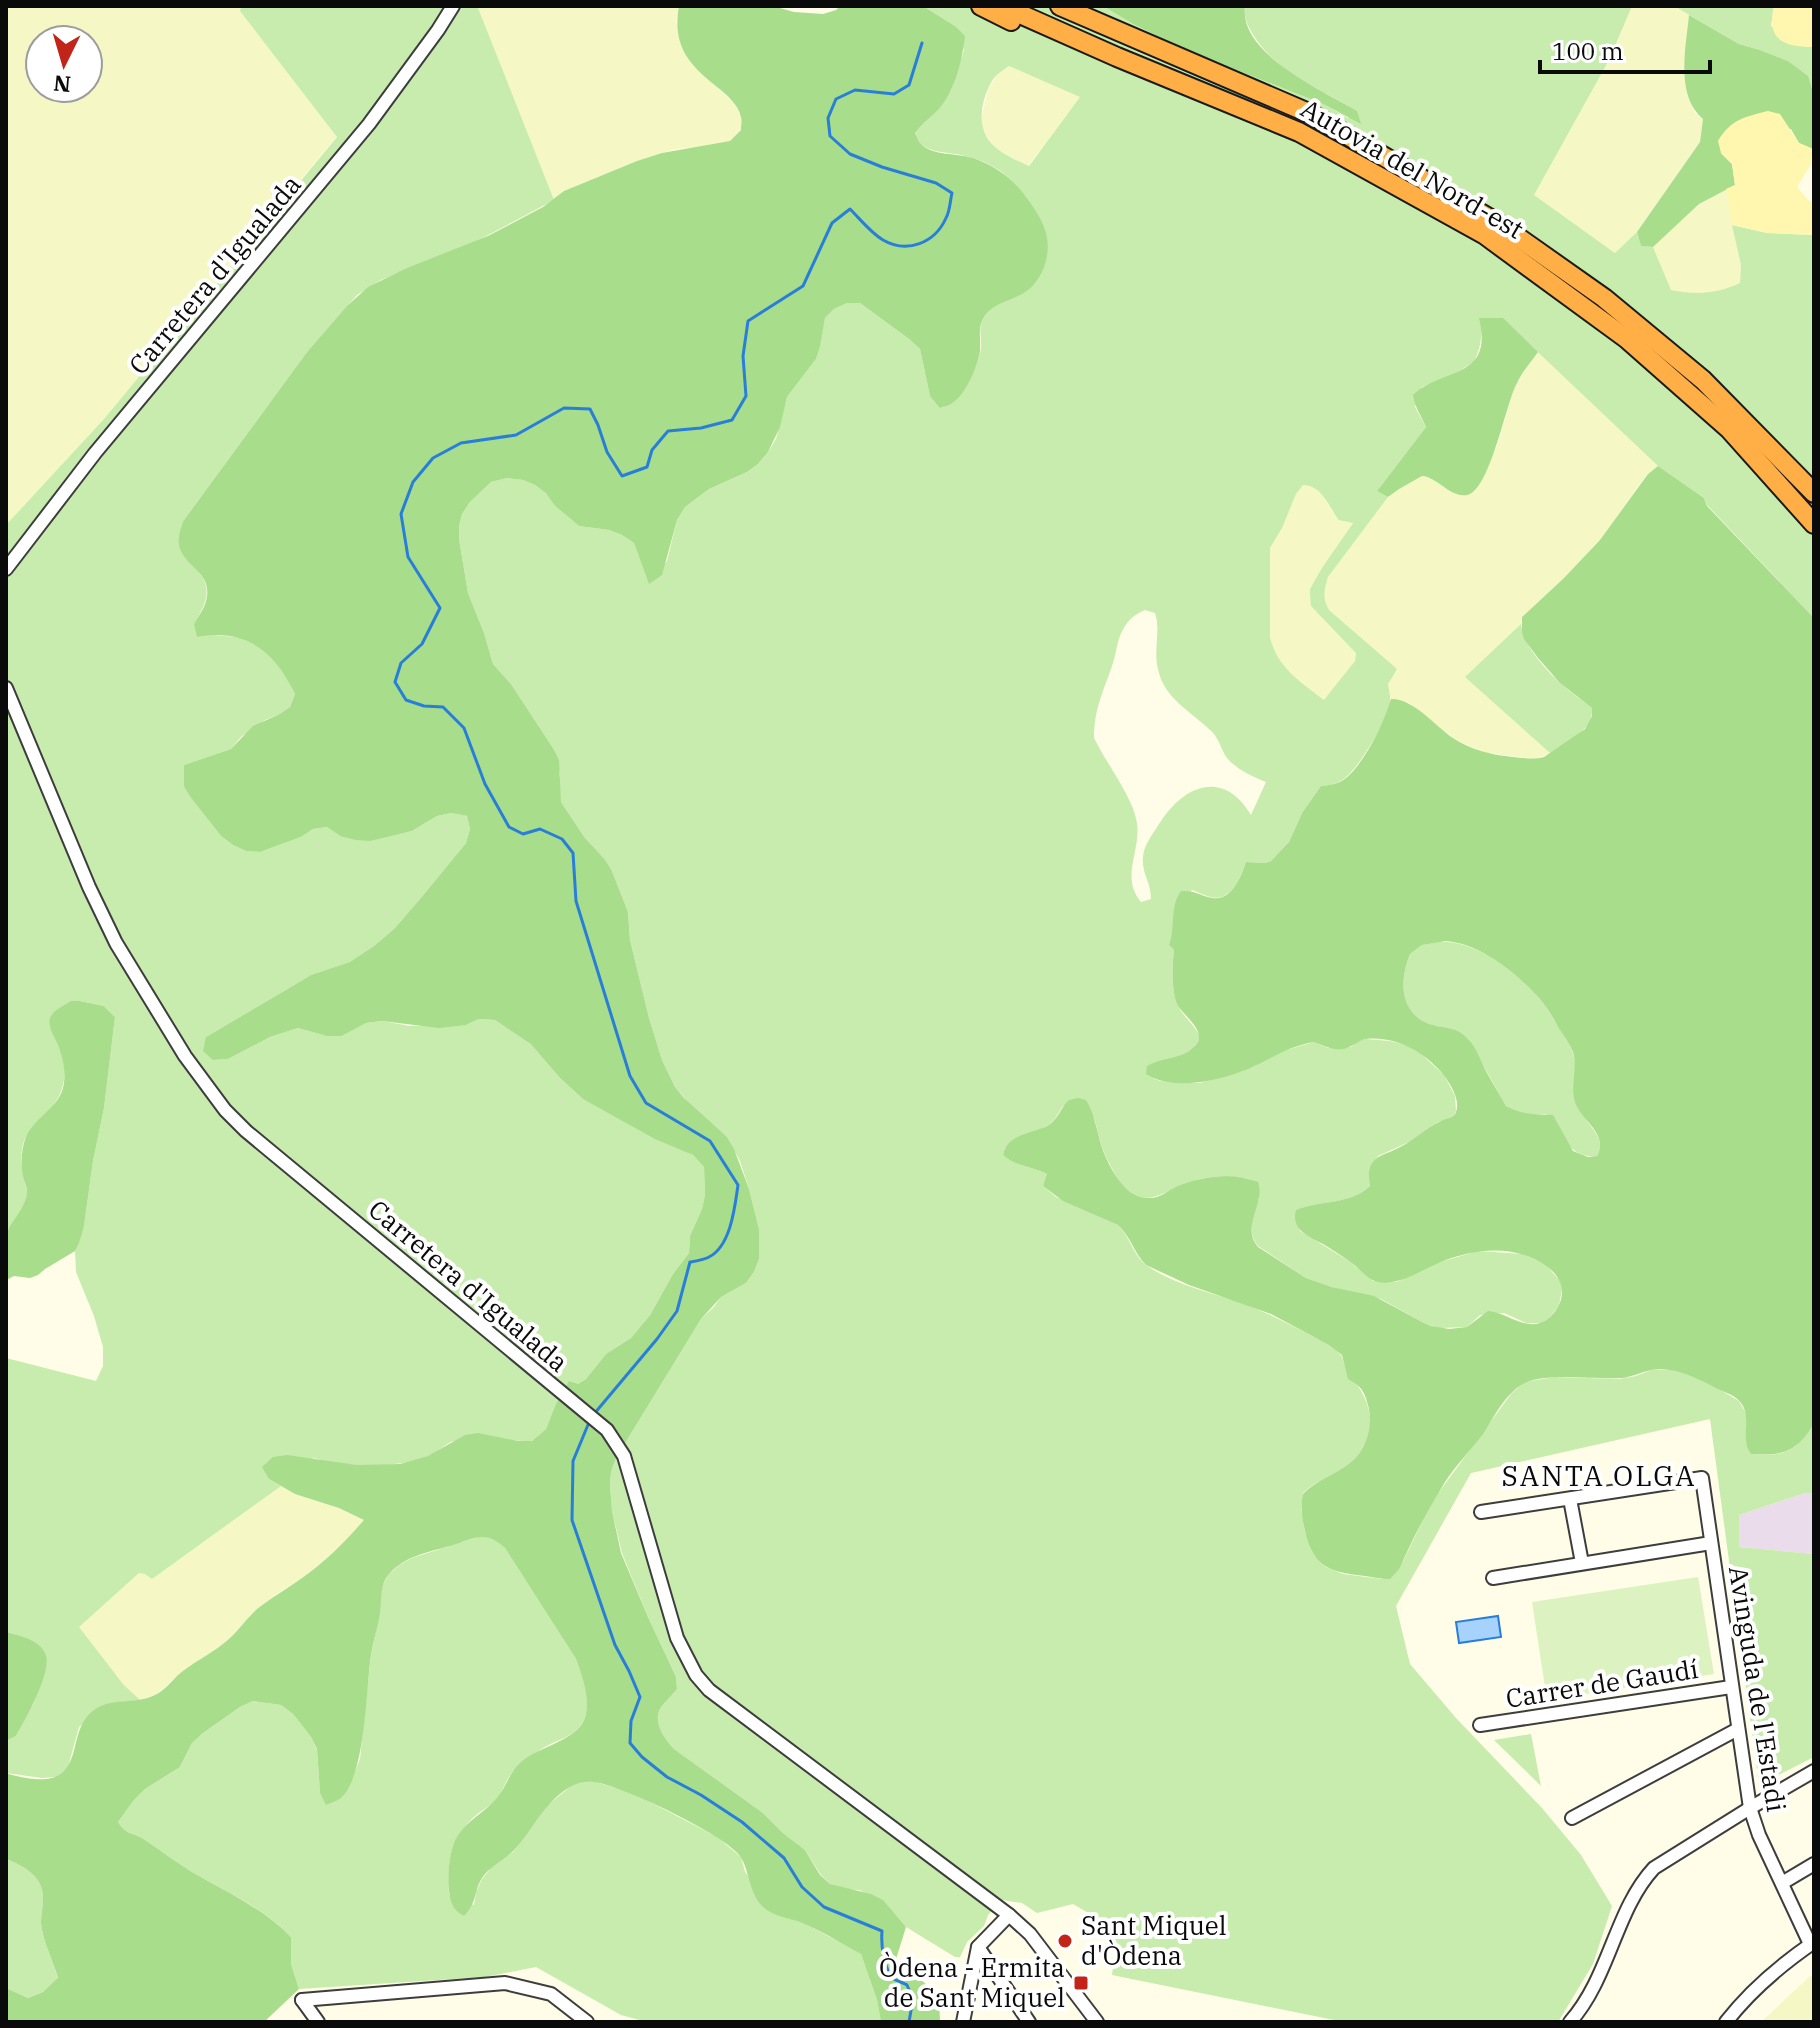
<svg xmlns="http://www.w3.org/2000/svg" width="1820" height="2028" viewBox="0 0 1820 2028" font-family="'IBM Plex Serif',serif">
  <rect width="100%" height="100%" fill="#fffde7"/>
  <path fill="#eadcea" d="M1805,1493H1814V1554L1739,1547V1515Z"/>
  <g fill="#f5f7c5" fill-rule="evenodd">
    <path d="M6,6H241L240,11L337,136L104,419L6,525ZM40,40H88V88H40Z"/>
    <path d="M479,6H679L676,22L690,62L734,103L741,116V130L730,141L703,147L675,149L637,161L564,191L554,200L477,8Z"/>
    <path d="M1632,6H1674L1689,15L1685,69L1694,112L1703,119L1700,142L1637,232L1615,253L1534,195L1609,60Z"/>
    <path d="M1009,66L1081,96L1028,166L1001,152L989,141L982,128V116L988,90L996,76Z"/>
    <path d="M1726,189L1741,265L1740,283L1724,291L1697,295L1671,291L1653,247L1699,204Z"/>
    <path d="M1538,352L1658,466L1647,474L1600,540L1564,578L1522,617L1521,624L1466,677L1550,753L1536,759L1487,753L1462,743L1439,728L1408,702L1391,699L1388,684L1396,669L1329,610L1324,602L1323,592L1328,577L1388,497L1399,489L1422,476L1434,479L1445,487L1474,492L1497,446L1515,385Z"/>
    <path d="M1303,485H1313L1322,493L1332,511L1353,522L1310,589L1356,653L1355,661L1324,701L1295,679L1278,660L1273,650L1270,637V548L1282,528L1296,494Z"/>
    <path d="M281,1486L295,1494L339,1508L365,1520L338,1550L301,1579L275,1595L254,1612L225,1643L188,1668L155,1695L140,1700L123,1684L78,1627L139,1573H145L152,1579Z"/>
    <path d="M1810,1976H1814V2022H1761Z"/>
  </g>
  <g fill="#c7ecae" fill-rule="evenodd">
    <path d="M241,6H479L478,8L554,200L475,242L381,280L357,295L307,352L184,520L190,563C214,584 209,599 194,624C199,627 205,632 211,634C221,637 233,635 243,639C268,649 284,670 295,694L290,707L278,715L265,720L241,737L231,749L184,765L191,798L221,836L233,845L246,851L260,852L301,837L313,829L327,827L340,836L399,834L412,831L437,816L451,813L467,816L470,829L466,843L425,893L395,928L374,946L351,962L311,975L206,1037L213,1060L228,1059L270,1037L298,1028L328,1036H342L366,1023L382,1021L410,1026L466,1025L479,1019L495,1020L532,1044L561,1079L583,1099L693,1155L704,1167L705,1195L702,1209L690,1236L689,1253L673,1274L650,1315L631,1338L606,1354L586,1379L578,1384L555,1406L546,1429L532,1441C518,1441 460,1438 451,1442C444,1445 438,1452 431,1455C399,1469 348,1468 314,1458L269,1479L281,1486L152,1579L145,1574L139,1573L79,1627L123,1684L140,1700L111,1703L79,1727L68,1767L57,1777L42,1778L6,1773V1739L16,1736L34,1702L44,1675L23,1637L6,1632V1358L96,1381L103,1366V1347L94,1316L76,1272L75,1251L84,1226L93,1161L104,1108L115,1017L104,1006L80,1001L57,1041C68,1069 68,1089 48,1112C39,1121 29,1129 24,1141C20,1152 21,1168 24,1179C24,1182 27,1188 27,1191C28,1206 13,1224 6,1237V525L104,419L337,137L240,11Z"/>
    <path d="M923,6H1103L1133,24L1186,50L1323,104L1348,118L1357,111C1321,89 1277,73 1254,36C1248,26 1243,17 1245,6H1632L1609,60L1534,195L1615,253L1637,232L1641,246L1653,247L1671,290C1697,295 1716,294 1740,283L1741,265L1732,225L1767,233L1814,235V618L1707,505L1704,498L1658,466L1503,319L1480,318C1483,334 1481,347 1474,362L1454,374L1422,387L1415,407L1426,427L1377,491L1388,497L1328,577C1324,590 1322,598 1329,610L1397,669L1388,684C1389,691 1391,697 1390,703C1386,722 1360,766 1345,778C1338,784 1330,785 1321,786L1302,813L1289,842L1271,861L1265,863L1246,862C1240,877 1232,902 1211,897C1205,896 1198,892 1192,890L1173,923V934L1169,945L1174,950C1172,964 1171,989 1177,1003C1181,1015 1194,1024 1200,1036L1197,1044L1192,1050L1153,1078L1160,1081L1200,1083L1238,1072L1255,1066L1276,1053L1314,1042L1328,1048L1351,1047L1357,1041L1366,1039L1390,1041L1406,1045L1420,1053L1444,1075L1455,1096L1456,1111L1452,1118L1438,1122L1409,1142L1378,1156L1369,1170L1370,1186C1351,1205 1320,1200 1296,1210L1300,1231L1349,1261L1373,1281L1381,1282H1397L1437,1263L1478,1251L1523,1254L1545,1264L1560,1281L1562,1289L1559,1306L1549,1318L1542,1323H1526L1504,1313L1480,1315L1467,1327L1440,1328L1424,1323L1381,1299L1332,1287L1306,1278L1258,1246C1246,1231 1253,1215 1259,1199L1250,1179C1234,1177 1217,1175 1200,1179C1164,1188 1142,1219 1115,1174C1109,1163 1103,1152 1100,1140C1097,1132 1097,1124 1093,1116L1063,1106L1054,1120L1049,1125L1005,1148L1003,1155C1014,1166 1034,1167 1048,1174L1043,1186L1056,1197L1118,1225C1130,1237 1133,1255 1146,1265C1172,1284 1212,1293 1242,1303C1265,1312 1286,1322 1308,1334C1318,1339 1331,1344 1339,1353C1345,1359 1343,1367 1349,1374C1368,1396 1379,1424 1362,1451C1348,1473 1320,1476 1303,1493L1301,1509L1305,1532L1320,1562L1326,1567L1343,1574L1382,1579L1400,1568L1431,1503L1511,1394L1523,1383L1530,1381L1555,1377L1619,1379L1636,1376L1651,1370H1677L1707,1382L1739,1401L1747,1415L1746,1440L1751,1454C1784,1457 1797,1452 1814,1423V1493H1805L1739,1515V1547L1814,1554V1757L1759,1785L1710,1419L1471,1473L1396,1606L1410,1664L1456,1718L1542,1808L1581,1855L1612,1906L1593,1964L1558,2022H1344L1112,1975L1116,1944L1104,1922L1073,1904L1037,1913L1022,1903L1002,1900L988,1915L984,1926L967,1942L960,1957H955L906,1927L882,1900L859,1890L844,1889L830,1884L821,1875L805,1850L783,1833L763,1813L674,1749C666,1740 654,1725 659,1711C662,1704 672,1696 677,1689L676,1677L648,1617L622,1553L612,1511L610,1485L611,1472L616,1458L701,1319L713,1308L721,1297L746,1283L754,1272L759,1259V1229L749,1189L740,1161L727,1137L693,1108L675,1087L662,1060L649,1018L630,940L628,912L612,871L585,838L561,802L559,788L560,774L553,748L511,684L493,664L484,633L468,593L459,539V526L462,514L470,502L491,482L507,478L523,480L535,485L547,493L555,506L579,526L609,530L622,535L634,543L649,583L667,561L677,520L685,507L709,489L747,472L758,464L768,452L776,439L787,397L816,359L825,318L834,309L847,303H860L909,339L920,349L930,396L953,403C966,387 977,369 981,349C982,339 978,328 983,319C996,296 1028,299 1040,276C1050,257 1049,236 1038,218C1026,197 1013,176 990,165C981,160 971,157 961,155C948,152 930,153 920,143C918,140 917,136 915,132L924,120L936,112L951,90L964,50L955,26ZM1009,66L1080,97L1029,166C1016,160 1001,154 991,143C975,126 982,95 994,78C998,73 1004,70 1009,66ZM1303,485C1323,486 1328,506 1339,520L1353,523L1322,568L1310,589V594L1311,606L1356,653L1355,661L1324,700C1301,682 1277,668 1270,637V548L1282,528L1296,494ZM1145,610L1155,613C1161,631 1153,650 1158,669C1164,698 1189,710 1209,729C1218,736 1220,746 1225,755C1233,768 1253,777 1266,782L1251,815C1224,769 1184,784 1159,824C1154,832 1147,841 1144,851C1139,871 1151,880 1151,899L1141,902C1120,877 1141,852 1137,823C1133,797 1106,763 1094,738C1094,708 1104,690 1113,663C1117,650 1117,638 1125,626C1130,618 1136,614 1145,610Z"/>
    <path d="M1674,6H1774L1771,26L1805,47H1814V95L1808,77L1788,61L1760,50L1739,44Z"/>
    <path d="M1521,624C1523,648 1553,678 1571,692C1578,698 1585,702 1592,708C1594,730 1566,743 1550,753L1465,677Z"/>
    <path d="M1438,942C1475,939 1519,973 1541,1000C1548,1008 1552,1018 1558,1026C1563,1034 1570,1044 1573,1053C1578,1072 1576,1094 1583,1113C1589,1129 1607,1137 1597,1156C1570,1159 1560,1133 1546,1114C1531,1116 1518,1113 1506,1106L1469,1040C1456,1027 1445,1030 1429,1024C1398,1013 1400,979 1410,954L1422,945Z"/>
    <path d="M481,1536L494,1537L505,1548L576,1659C583,1677 594,1707 581,1725C573,1737 556,1740 545,1747C536,1752 517,1766 511,1774C506,1781 503,1789 499,1796C493,1805 483,1809 475,1816C450,1838 447,1863 449,1895L474,1905L476,1892L482,1879L491,1868L513,1852L548,1805L571,1786L583,1781L596,1782L626,1791L654,1804L717,1837L741,1857L745,1872L780,1915L806,1924L861,1954L877,2000L881,2022H647L621,2015L536,1967L485,1977L299,1989L291,1964V1937C265,1909 231,1894 199,1876C179,1865 161,1850 142,1838C129,1831 128,1836 118,1822L134,1800L145,1789L180,1767L192,1743L203,1733L240,1707L253,1701L281,1705L293,1714L311,1737L317,1750L320,1793L327,1804L349,1787L360,1759L371,1655L379,1616L381,1588L388,1575L399,1565L412,1558Z"/>
    <path d="M1531,1734L1541,1786L1494,1740Z"/>
    <path d="M6,1859C24,1866 43,1876 43,1898C43,1906 41,1915 41,1923C43,1943 53,1960 58,1979L43,1992L28,1998L6,1988Z"/>
  </g>
  <g fill="#a8dd8c" fill-rule="evenodd">
    <path d="M679,6H773L794,12L823,14L836,10L840,6H923L955,26L965,36C962,61 955,91 938,110C930,118 922,123 915,133C917,136 918,141 921,144C932,156 958,153 973,158C993,165 1010,176 1023,193C1031,204 1041,217 1045,230C1053,253 1043,283 1022,294C1007,302 990,304 982,321C978,329 981,342 980,351C978,366 965,396 951,404C948,406 943,406 940,408L930,396L920,349L909,339L860,303H847L834,309L825,318L820,346L816,359L787,397L780,427L768,452L758,464L747,472L709,489L685,507L677,520L662,575L649,584L634,543L622,535L609,530L579,526L555,506L546,493L535,485L523,480L507,478L491,482L470,502L462,514L459,526V539L468,593L484,633L493,664L511,684L553,748L559,760L561,802L585,838L605,860L612,871L628,912L630,940L649,1018L662,1060L675,1087L684,1098L727,1137L734,1149L749,1189L759,1229V1259L754,1272L746,1283L721,1297L701,1319L616,1458L611,1472L610,1485L612,1511L621,1553L648,1617L676,1677L677,1689C672,1696 662,1704 659,1711C654,1725 666,1740 674,1749L763,1813L783,1833L805,1850L820,1875L830,1884L871,1894L883,1900L906,1927L896,1959L939,1995L940,2022H881L877,2000L861,1954C843,1945 826,1933 807,1925C795,1919 779,1918 767,1910C748,1897 751,1872 740,1856C725,1835 621,1785 594,1782C586,1781 578,1782 570,1787C545,1801 533,1830 514,1850C504,1861 490,1866 482,1878C473,1893 478,1901 464,1916C461,1914 457,1912 455,1909C444,1895 448,1851 457,1837C467,1820 484,1813 496,1799C506,1788 509,1773 520,1763C536,1748 570,1742 582,1724C593,1706 583,1678 576,1659L505,1548C485,1529 474,1539 450,1546C429,1552 405,1556 390,1573C379,1584 382,1599 380,1613C378,1627 373,1641 371,1655C366,1687 366,1783 338,1800C334,1802 330,1803 326,1805L320,1793L317,1749L311,1737L293,1714L281,1705L253,1701L240,1707L203,1733L192,1743L180,1767L145,1789L134,1800L118,1822C128,1836 129,1831 142,1838C161,1850 179,1865 199,1876C231,1894 265,1910 291,1937V1964L299,1989L264,2022H6V1988L28,1998L43,1992L58,1978C53,1960 43,1943 41,1923C41,1915 43,1906 43,1898C43,1876 24,1866 6,1859V1773C20,1778 47,1783 59,1775C82,1760 69,1725 97,1708C114,1698 137,1704 155,1695C165,1690 171,1682 178,1675C192,1663 209,1655 223,1644C236,1634 245,1620 257,1609C272,1597 287,1589 302,1578C326,1561 345,1542 364,1520L339,1508L295,1494L269,1479L262,1467L273,1457L287,1455L357,1465L400,1464L428,1456L465,1435L478,1433L518,1441H532L546,1429L555,1406L569,1381L578,1384L586,1379L606,1354L631,1338L650,1315L673,1274L689,1253L690,1236L702,1209L705,1195L704,1167L693,1155L655,1139L583,1099L561,1079L531,1044L495,1020L479,1019L466,1025L439,1028L382,1021L366,1023L342,1036H327L298,1028L270,1037L228,1059L213,1060L203,1051L206,1037L311,975L350,962L374,946L395,928L425,893L466,843L470,829L467,816L451,813L437,816L412,831L370,841L356,840L340,836L327,827L313,829L301,837L260,852L246,851L233,845L221,836L191,798L184,786V765L231,749L253,726L278,715L290,707L295,694C275,652 246,628 197,637L194,624C198,617 204,609 206,601C213,574 190,570 181,551C176,541 180,530 184,520L307,352L347,306L368,287L407,268L488,236L543,207L564,191L637,161L662,153L730,141L741,130C741,125 742,121 741,117C738,104 727,95 717,87C688,64 672,45 679,6Z"/>
    <path d="M1103,6H1245C1238,54 1324,91 1357,111L1361,124L1323,104L1186,50L1133,24Z"/>
    <path d="M1689,15L1739,44L1760,50L1788,61L1808,76L1814,95L1813,149L1799,143L1791,129L1721,153L1732,164L1735,185L1699,204L1653,247L1641,246L1637,232L1700,142L1703,119C1675,95 1686,48 1689,15Z"/>
    <path d="M1479,318H1503L1538,352C1531,362 1522,372 1517,383C1506,402 1490,491 1467,495C1450,498 1438,477 1422,476L1399,489L1388,497L1377,491L1426,427C1421,415 1415,408 1413,395C1443,367 1494,380 1479,318Z"/>
    <path d="M1658,466L1704,498L1707,506L1814,618V1423C1798,1452 1783,1456 1751,1454C1738,1437 1756,1413 1736,1398C1730,1393 1721,1391 1714,1387C1695,1377 1674,1366 1651,1370C1641,1372 1632,1377 1622,1378C1595,1380 1548,1372 1525,1383C1506,1392 1494,1417 1483,1434C1471,1450 1456,1465 1445,1482C1427,1512 1414,1535 1400,1568L1390,1579C1381,1579 1373,1577 1365,1576C1330,1572 1314,1568 1305,1531C1302,1518 1300,1507 1303,1494C1323,1473 1356,1471 1366,1441C1370,1431 1371,1420 1369,1409C1365,1393 1363,1387 1348,1379L1342,1355L1329,1345L1271,1314L1189,1285L1146,1265C1134,1253 1131,1237 1118,1225L1063,1201L1043,1186L1047,1174C1034,1167 1014,1166 1003,1155C1007,1133 1033,1134 1049,1125C1058,1119 1061,1107 1069,1100L1078,1098L1086,1100C1094,1113 1096,1127 1100,1141C1104,1156 1113,1174 1123,1185C1129,1193 1140,1199 1150,1198C1161,1198 1169,1190 1178,1186C1202,1176 1233,1172 1258,1182C1266,1204 1240,1225 1258,1247L1306,1278L1332,1287L1374,1296L1424,1323L1432,1326L1449,1329L1467,1327L1488,1311C1505,1312 1523,1329 1540,1323C1547,1321 1554,1314 1558,1307C1572,1281 1547,1262 1524,1255C1496,1246 1466,1252 1441,1262C1421,1270 1400,1286 1378,1282C1368,1280 1361,1270 1353,1264C1344,1257 1333,1250 1323,1244C1308,1236 1291,1230 1296,1210C1319,1200 1351,1205 1370,1186C1369,1177 1367,1169 1373,1162C1378,1155 1386,1154 1394,1150C1411,1143 1424,1129 1441,1121C1447,1118 1453,1119 1456,1112C1461,1099 1449,1082 1442,1073C1423,1051 1395,1036 1366,1039C1359,1040 1355,1045 1349,1047C1338,1053 1324,1046 1314,1042C1292,1046 1280,1053 1261,1063C1237,1075 1203,1085 1176,1083C1165,1082 1156,1080 1146,1074L1147,1066C1160,1058 1176,1059 1188,1052C1193,1048 1199,1044 1199,1037C1199,1026 1184,1015 1178,1006C1171,992 1172,965 1174,950L1169,945C1176,927 1169,908 1181,891C1195,890 1200,896 1213,898C1232,901 1241,876 1246,862L1265,863L1271,861L1289,842L1302,813L1321,786C1330,785 1339,784 1346,778C1365,762 1384,723 1391,699C1413,698 1435,726 1453,738C1471,750 1492,755 1513,757C1524,758 1534,760 1544,757L1585,729L1592,716V708L1560,683L1538,658L1524,639L1522,632V617L1564,578L1600,540L1648,474ZM1446,941C1481,944 1517,973 1540,999C1548,1008 1554,1020 1560,1030C1565,1037 1570,1045 1573,1052C1578,1069 1570,1086 1575,1102C1581,1121 1609,1133 1597,1156L1588,1157L1573,1151L1553,1115C1536,1114 1522,1115 1506,1106C1500,1095 1493,1084 1487,1073C1481,1062 1477,1049 1469,1040C1457,1026 1444,1029 1429,1024C1398,1012 1400,979 1410,954L1422,945Z"/>
    <path d="M71,1001H80L104,1006L115,1017L104,1108L93,1161L84,1226L79,1243L75,1251L45,1269L38,1275L30,1278L14,1276L6,1280C6,1268 3,1247 6,1236C10,1221 27,1208 27,1191C27,1187 25,1184 24,1180C20,1167 21,1149 26,1137C34,1118 58,1108 63,1088C66,1076 64,1062 60,1051C58,1040 45,1027 51,1016C55,1009 65,1005 71,1001Z"/>
    <path d="M6,1632C20,1636 38,1639 45,1653C54,1669 25,1720 16,1736L7,1740Z"/>
  </g>
  <g fill="#fff6af">
    <path d="M1774,6H1814V47C1783,47 1766,40 1774,6Z"/>
    <path d="M1768,111L1780,114L1799,143L1813,149L1810,166L1797,187L1808,200L1814,203V235L1767,233L1732,225L1726,189L1735,185L1732,164L1721,153L1718,141C1731,119 1745,117 1768,111Z"/>
  </g>
  <path fill="#dcf2c1" d="M1698,1577L1714,1674L1547,1700L1532,1602Z"/>
  <path fill="#a7d2fb" stroke="#297ed7" stroke-width="2" d="M1498,1616L1501,1637L1459,1643L1456,1622Z"/>
  <g fill="none" stroke-linecap="round" stroke-linejoin="round">
    <g stroke="#297ed7" stroke-width="3">
      <path d="M594,1414L657,1339L677,1311L690,1262C696,1261 704,1260 709,1257C731,1246 735,1206 738,1185L710,1141L646,1103L630,1076L576,901L573,853L562,839L540,829L523,834L509,827L485,784L464,728L443,707L424,706L406,700L395,682L401,663L422,644L440,608L408,557L401,514L413,482L433,458L461,443L516,435L564,408L590,409L598,425L607,452L622,476L647,467L652,450L668,431L701,428L732,420L746,396L743,356L748,321L803,286L832,223L850,209C860,219 871,233 883,240C907,254 935,243 946,218C950,211 950,201 952,193L936,183L882,167L850,154L830,136L828,118L836,99L855,90L894,94L909,85L922,43"/>
      <path d="M590,1420L573,1461L572,1520L615,1645L629,1671L640,1697L631,1721L630,1743L642,1757L667,1777L701,1795L742,1822L784,1858L802,1887L824,1907L882,1931C881,1944 883,1969 894,1979C895,1980 906,1984 907,1985L913,1999L909,2022"/>
    </g>
    <defs>
      <g id="minor">
        <path d="M6,569L95,453L369,124L438,30L453,6"/>
        <path d="M6,688L89,887L116,943L185,1056L225,1110L246,1131L607,1430L624,1456L677,1638L696,1675L709,1690L1009,1915L1030,1934L1097,2022"/>
        <path d="M1570,1499L1582,1563"/>
        <path d="M1481,1512L1702,1478L1750,1808L1759,1835L1810,1944"/>
        <path d="M1493,1578L1711,1543"/>
        <path d="M1480,1725L1731,1687"/>
        <path d="M1572,1818L1738,1729"/>
        <path d="M1782,1883L1814,1864"/>
        <path d="M978,1947L1029,2022"/>
        <path d="M302,2000L505,1983L551,1994L587,2022"/>
        <path d="M302,2000L318,2022"/>
        <path d="M963,2022L978,1947L1009,1915"/>
        <path d="M1570,2022C1610,1977 1615,1910 1654,1868L1750,1808L1814,1771"/>
        <path d="M1726,2022C1750,1991 1782,1964 1814,1942"/>
      </g>
      <g id="highway">
        <path d="M981,6L1011,21"/>
        <path d="M1002,6L1117,57L1299,132L1485,235L1627,339L1729,429L1814,524"/>
        <path d="M1060,6L1311,114L1499,224L1604,298L1703,380L1814,493"/>
      </g>
    </defs>
    <use href="#minor" stroke="#3d3d3d" stroke-width="16"/>
    <use href="#highway" stroke="#1b1b1b" stroke-width="22"/>
    <use href="#minor" stroke="#fff" stroke-width="12"/>
    <use href="#highway" stroke="#ffaf45" stroke-width="18"/>
  </g>
  <g fill="#c32419" stroke="#fff" stroke-width="3">
    <circle cx="1065" cy="1941" r="8"/>
    <rect x="1073" y="1975" width="16" height="16" rx="4"/>
  </g>
  <g text-anchor="middle" stroke-width="8" stroke-linejoin="round" paint-order="stroke">
    <g font-size="26" fill="#0a0a0a" stroke="#fff">
      <text transform="translate(1412 169) rotate(30)" y="9">Autovia del Nord-est</text>
      <text transform="translate(215 275) rotate(-50)" y="9">Carretera d'Igualada</text>
      <text transform="translate(468 1286) rotate(40)" y="9">Carretera d'Igualada</text>
      <text transform="translate(1602 1684) rotate(-9)" y="9">Carrer de Gaudí</text>
      <text transform="translate(1757 1689) rotate(81)" y="9">Avinguda de l'Estadi</text>
    </g>
    <g font-size="26" fill="#0a0a0a" stroke="#fff" text-anchor="start">
      <text x="1081" y="1935">Sant Miquel<tspan x="1081" dy="30">d'Òdena</tspan></text>
      <text x="1065" y="1977" text-anchor="end">Òdena - Ermita<tspan x="1065" dy="30">de Sant Miquel</tspan></text>
    </g>
    <g font-size="28" letter-spacing="2" fill="#0a0a0a" stroke="#fff">
      <text x="1599" y="1486">SANTA OLGA</text>
    </g>
  </g>
  <rect width="1820" height="2028" fill="none" stroke="#0a0a0a" stroke-width="16"/>
  <g transform="translate(64 64) rotate(185)"><circle r="38" fill="#ffffff" stroke="#9d9d9d" stroke-width="2"/>
  <path d="M0-6L14 30L0 20L-14 30Z" fill="#c32419"/>
  <text y="-12" font-size="22" font-weight="bold" text-anchor="middle" fill="#0a0a0a">N</text>
  </g>
  <path d="M1540 60v12h170v-12" fill="none" stroke="#0a0a0a" stroke-width="4"/>
  <text x="1552" y="60" font-size="24" fill="#0a0a0a" stroke="#ffffff" stroke-width="6" paint-order="stroke">100 m</text>
</svg>
